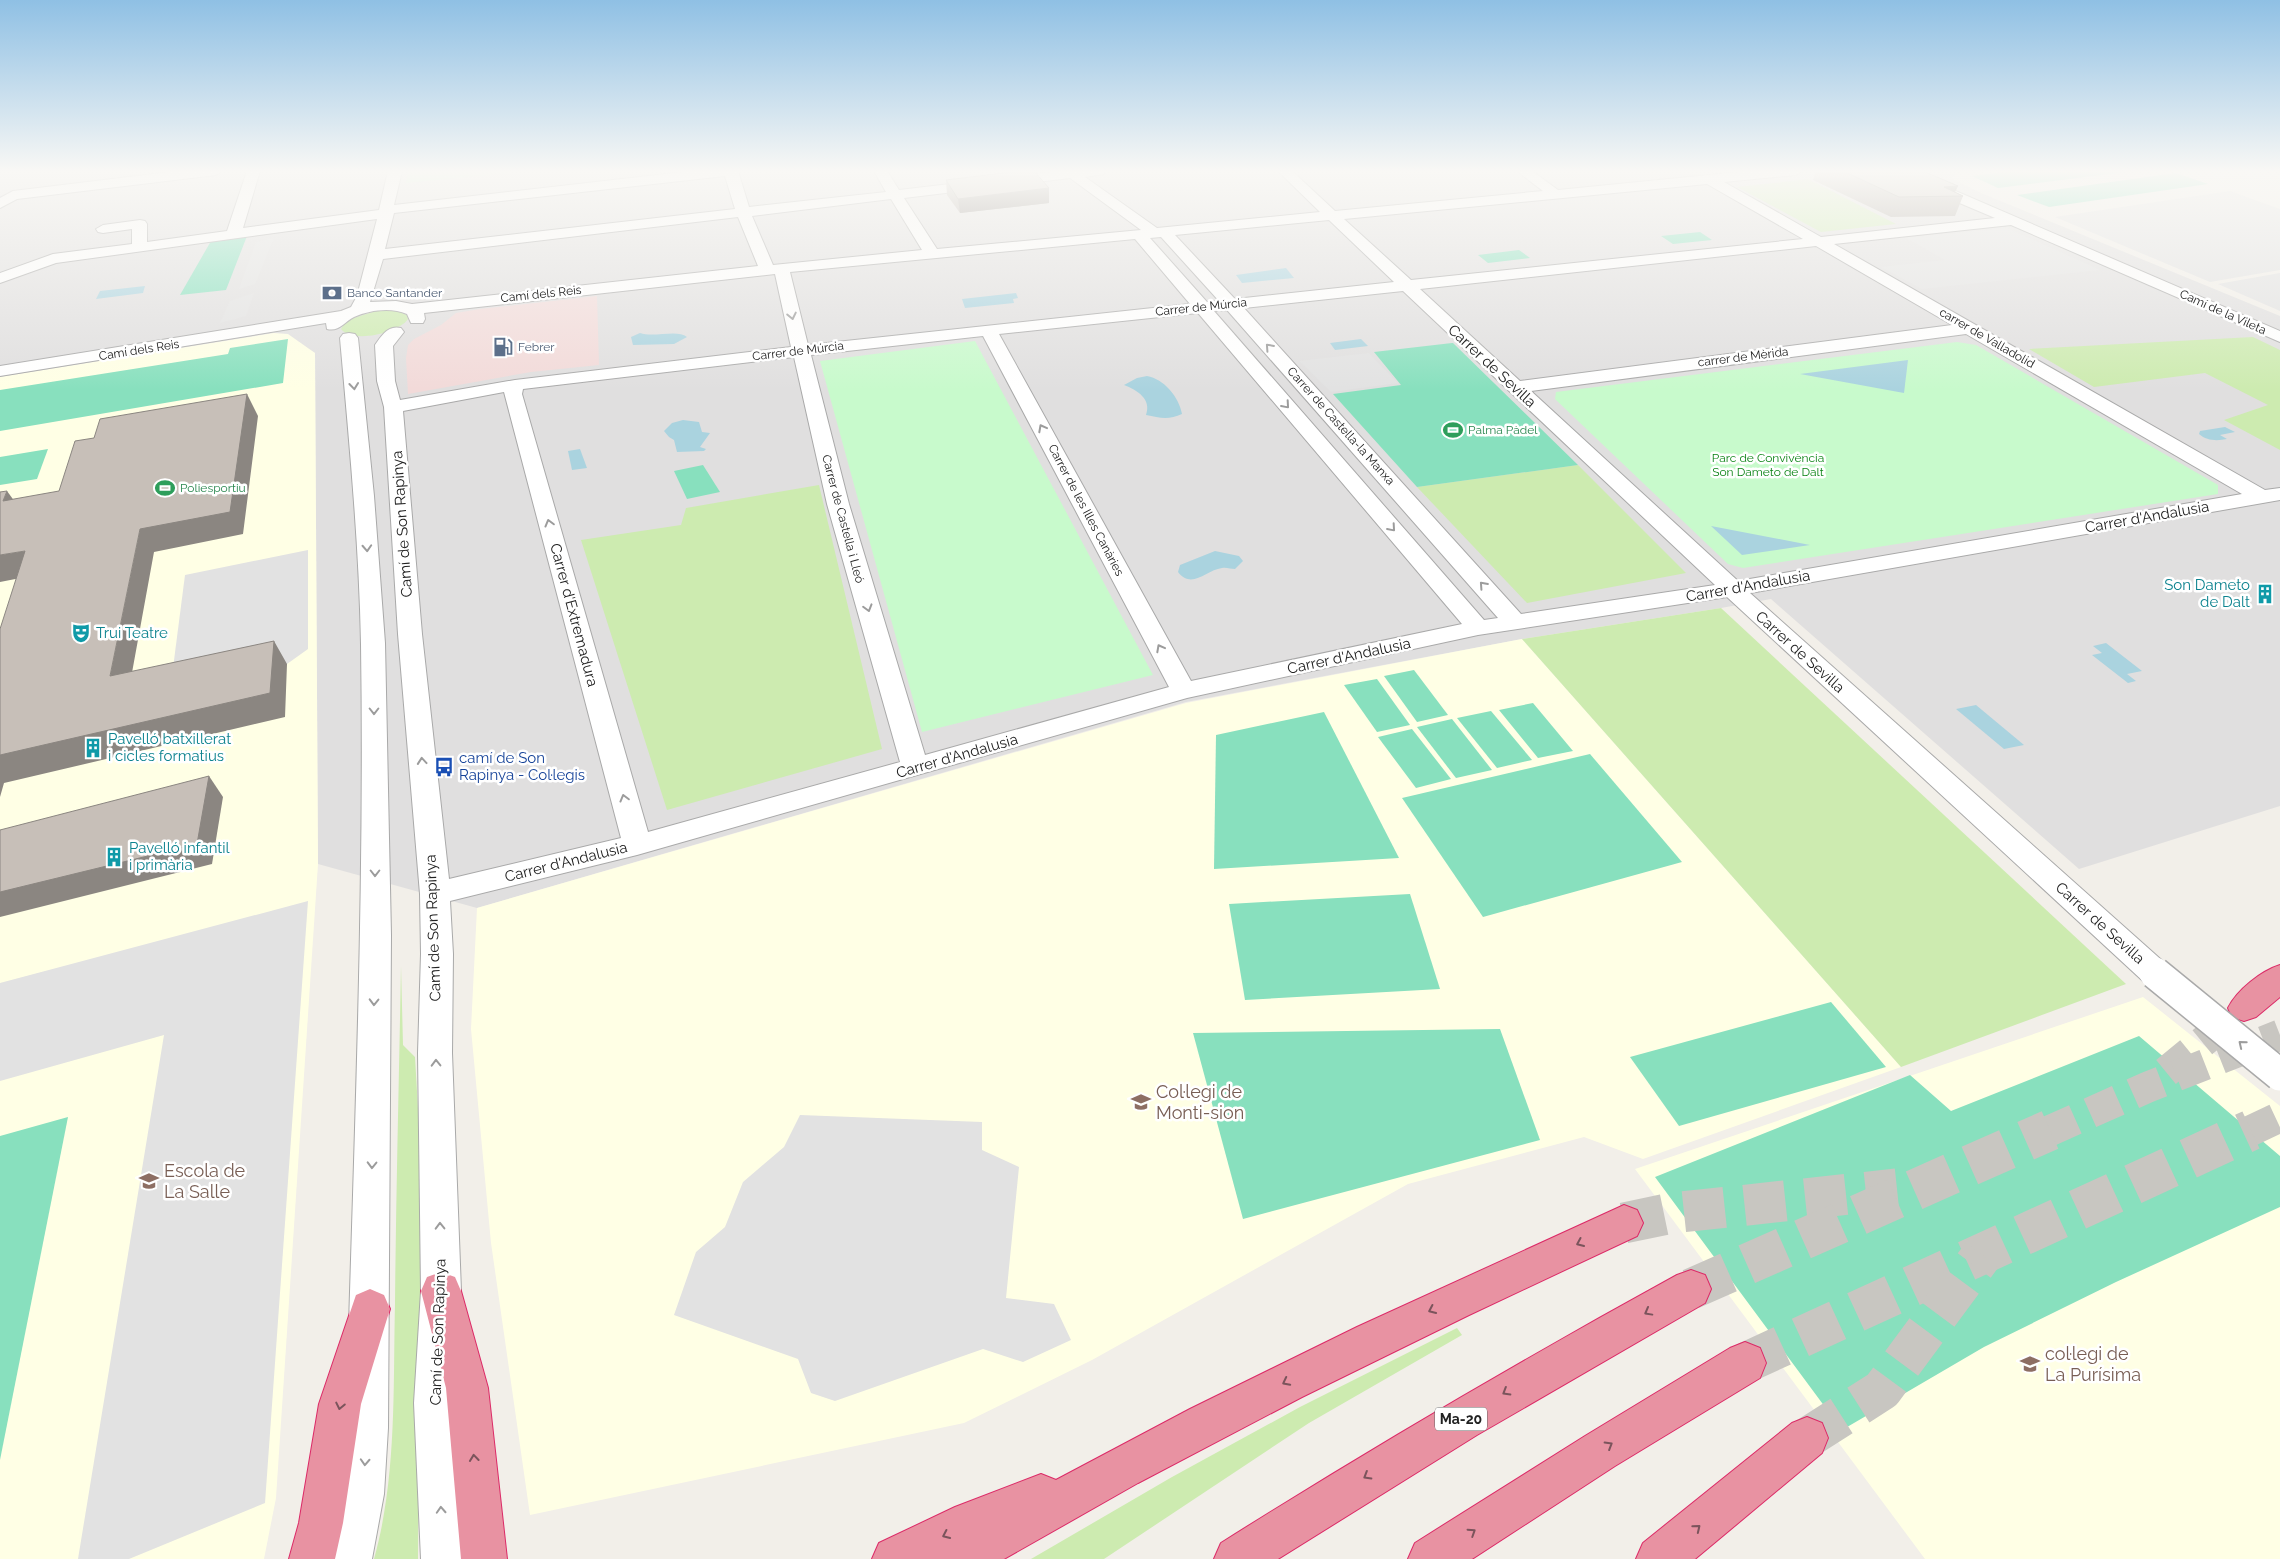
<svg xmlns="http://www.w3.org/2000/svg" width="2280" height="1559" viewBox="0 0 2280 1559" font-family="Raleway,sans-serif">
  <rect width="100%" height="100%" fill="#f2efe9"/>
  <path fill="#e0dfdf" d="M0,171H1956L1953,179L1981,193L2280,316V806L2079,869L1771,599L1721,608L1522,639L1186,702L477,908L318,864L315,353L274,333L0,377Z"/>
  <path fill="#f2dad9" d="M597,296L599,365L531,372L408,394L406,358L408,345L414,339L441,325L456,313L480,309Z"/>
  <g fill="#ffffe5">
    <path d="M274,333L288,334L315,353L318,864L276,1498L264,1559H0V377Z"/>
    <path d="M1522,639L1901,1067L1643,1159L1584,1137L1408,1184L1092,1360L964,1423L530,1515L491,1243L471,1029L477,908L1186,703Z"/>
    <path d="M2143,997L2280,1106V1559H1925L1635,1169Z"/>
  </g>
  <g fill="#cdebb0">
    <path d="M1808,179L1896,224L1821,232L1737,187Z"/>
    <path d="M376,311H397L407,315L408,319C399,333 352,344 341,329L347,320Z"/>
    <path d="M2253,337L2280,350V450L2224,420L2268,405L2205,373L2094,387L2029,349Z"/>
    <path d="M1578,465L1686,573L1527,603L1417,487Z"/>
    <path d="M819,485L882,749L667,810L581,540L681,525L686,508Z"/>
    <path d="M1721,608L2126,984L1901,1067L1522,639Z"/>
    <path d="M401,966L403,1045L415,1057L421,1160L418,1559H374C397,1477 393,1388 395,1303C396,1191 399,1079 401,966Z"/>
    <path d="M1457,1328L1462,1335L1309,1423L1104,1559H1031L1172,1477L1300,1407Z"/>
  </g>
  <g fill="#c8facc">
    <path d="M408,171H509V173L406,183Z"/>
    <path d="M975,341L1153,675L922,732L820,361Z"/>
    <path d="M1957,342L1976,345L2218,485V494L1743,568L1728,564L1555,399L1556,392Z"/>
  </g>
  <g fill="#88e0be">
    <path d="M2013,171H2133L1998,188L1972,176Z"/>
    <path d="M2176,173L2208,184L2049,207L2017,195Z"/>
    <path d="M1700,232L1712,240L1673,244L1661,236Z"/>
    <path d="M247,236L226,290L180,295L211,241Z"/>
    <path d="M1519,250L1530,258L1488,263L1478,255Z"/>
    <path d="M288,339L283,383L0,431V390L228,354L230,348Z"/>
    <path d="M1452,343H1453L1578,465L1417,487L1333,394L1401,385L1374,352Z"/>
    <path d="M48,449L37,479L0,485V457Z"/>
    <path d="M703,465L720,492L687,499L674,471Z"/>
    <path d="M1414,670L1448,715L1417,722L1384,676Z"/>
    <path d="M1377,679L1410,725L1377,732L1344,685Z"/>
    <path d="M1533,703L1573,751L1538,758L1499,710Z"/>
    <path d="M1491,711L1532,760L1497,768L1457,718Z"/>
    <path d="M1324,712L1399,858L1214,869L1216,735Z"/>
    <path d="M1452,719L1492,770L1456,778L1417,727Z"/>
    <path d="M1412,729L1451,779L1416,788L1378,737Z"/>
    <path d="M1590,754L1682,862L1483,917L1402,798Z"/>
    <path d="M1410,894L1440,989L1245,1000L1229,904Z"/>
    <path d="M1831,1002L1886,1067L1679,1126L1630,1057Z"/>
    <path d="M1500,1029L1540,1140L1243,1219L1193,1033Z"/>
    <path d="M2139,1036L2280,1156V1207L2116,1282L1984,1347L1842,1430L1655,1177L1910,1075L1951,1111Z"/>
    <path d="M68,1117L0,1460V1136Z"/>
  </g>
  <g fill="#e2e2e2">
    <path d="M2230,191L2280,209V270L2210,282L2055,217Z"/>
    <path d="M2007,228L2100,270L1922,289L1881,267L1945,260L1906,238Z"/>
    <path d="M274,238L255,284L239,289L256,242Z"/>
    <path d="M2280,273V311L2218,284Z"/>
    <path d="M254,293L246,316L220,323L230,301Z"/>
    <path d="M1369,353L1398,383L1331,392L1299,361Z"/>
    <path d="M308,550V649L287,664L173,668L185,575Z"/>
    <path d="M308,901L265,1503L129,1559H78L164,1035L0,1081V983Z"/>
    <path d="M800,1115L982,1122V1150L1019,1167L1006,1298L1054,1304L1071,1340L1023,1362L983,1349L835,1401L811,1393L798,1359L674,1315L696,1252L725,1227L743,1182L784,1147Z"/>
  </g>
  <g fill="#aad3df">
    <path d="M1286,268L1294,278L1242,283L1236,275Z"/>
    <path d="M145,286L143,293L96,299L100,291Z"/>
    <path d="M1016,293L1018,298L1013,299L1014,303L965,308L962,299Z"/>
    <path d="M640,333C654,338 677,329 687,337L674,344L633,345L631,337Z"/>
    <path d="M1361,339L1368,346L1335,350L1330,343Z"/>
    <path d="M1908,360L1904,393L1800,374Z"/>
    <path d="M1147,376C1164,379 1179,397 1182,414C1169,420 1160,418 1146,415C1152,399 1137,390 1124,385L1137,378Z"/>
    <path d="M683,420L699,422L702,432L710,433L700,447L706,449L704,451L677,452L674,440L669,437L664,431L672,423Z"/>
    <path d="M2225,427L2235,432L2220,435L2227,439C2217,441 2207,441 2199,434L2200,431Z"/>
    <path d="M580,449L587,468L572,470L568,451Z"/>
    <path d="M1711,526L1810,545L1742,555Z"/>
    <path d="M1215,551L1239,556L1243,561L1235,569C1231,569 1226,567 1222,568C1206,570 1192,590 1178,572L1180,565Z"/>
    <path d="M2106,643L2142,671L2127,674L2136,681L2128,683L2092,655L2102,653L2093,646Z"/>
    <path d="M1976,705L2024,745L2004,749L1956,709Z"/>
  </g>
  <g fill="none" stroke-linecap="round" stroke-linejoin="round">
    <g stroke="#c8c6c1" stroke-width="31" stroke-dasharray="31 16" stroke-linecap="butt">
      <path d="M2166,1072L2238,1013"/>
      <path d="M2047,1132L2148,1087L2280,1035"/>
      <path d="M2248,1132L2280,1117"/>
    </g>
    <g stroke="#c8c6c1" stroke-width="41" stroke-dasharray="41 20" stroke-linecap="butt">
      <path d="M1624,1223L1672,1213L1897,1189"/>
      <path d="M1691,1289L2050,1130"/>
      <path d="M1745,1363L2251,1130"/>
      <path d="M1807,1438L1882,1390L1982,1255"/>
    </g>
    <defs>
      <g id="minor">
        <path d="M178,171H222L216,175L17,199L0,208V198L13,191Z"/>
        <path d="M247,171H260L243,228L379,210L388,171H402L394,205L692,171H738L749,207L886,192L874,171H887L899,190L1060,171H1105L1104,174L1085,177L1157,228L1320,212L1278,171H1292L1335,211L1543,191L1517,171H1532L1558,190L1749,171H1802L1796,175L1724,182L1821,237L1995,218L1884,171H1904L1944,186L2280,331V342L2011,225L1834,244L2265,490L2280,488V500L1750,593L2166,964L2171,973L2166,982L2155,986L2144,982L1727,597L1478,635L1187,698L637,855L450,901L453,954L452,1053L461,1291L456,1403L467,1559H421L414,1403L421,1291L418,1053L421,954L420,894L398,634L384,407L377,381L375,345C382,335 388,325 401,328L404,332L393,346L395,381L400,400L515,380L791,347L775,274L424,313L425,319L423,323H411L407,314C391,307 370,310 354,317C344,322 339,332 327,329L326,323L0,376V366L341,311L351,307L357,296L377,219L56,263L0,283V273L53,254L132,244V229L103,233L98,232L96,229L103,225L140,220L145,221L147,224V242L227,231ZM725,176L735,209L385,249L394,213ZM1070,178L1141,230L937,249L904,198ZM1707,184L1803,239L1411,280L1344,219ZM891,199L922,250L773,265L752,216ZM738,217L758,266L412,304L396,301L370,302L383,259ZM1329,220L1394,282L1235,299L1175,235ZM1161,237L1219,301L1207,302L1150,238ZM1135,239L1190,304L808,345L790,272ZM1816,246L1952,325L1520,381L1420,289ZM1403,291L1715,585L1521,614L1244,308ZM1227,310L1498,618L1484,620L1214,311ZM1198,313L1462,624L1191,681L999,334ZM1966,334L2242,494L1738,581L1531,391ZM983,336L1169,687L925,755L849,504L811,355ZM794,357L827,504L900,762L648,832L522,394L523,389ZM504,392L621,838L449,879L422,634L403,411Z"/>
        <path d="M349,333L355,334L358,338L374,496L385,643L391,935L388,1428L384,1494L372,1559H326L340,1494L346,1428C353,1167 365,905 361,644C359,542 349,440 340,338L343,334Z"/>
      </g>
      <g id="highway">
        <path d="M2280,965V997L2256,1017L2244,1021L2232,1017L2228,1008C2237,990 2261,971 2280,965Z"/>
        <path d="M1624,1205L1637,1210L1643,1223L1637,1236L1469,1315L1302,1397L1138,1483L1004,1559H872L879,1543L955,1507L1041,1474L1056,1480L1190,1409L1357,1327Z"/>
        <path d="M1691,1270L1705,1275L1711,1289L1705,1303L1477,1435L1278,1559H1214L1221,1543C1370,1449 1522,1360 1677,1275Z"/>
        <path d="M441,1272L455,1277L461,1291L488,1388L507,1559H461L446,1388L421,1291L427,1277Z"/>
        <path d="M370,1289L384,1295L390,1309L361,1404L343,1523L335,1559H289L299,1523L319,1404L356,1295Z"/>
        <path d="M1745,1342L1760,1348L1766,1363L1760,1378L1615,1466L1472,1559H1408L1415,1543L1585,1436L1730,1348Z"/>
        <path d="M1807,1417L1822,1423L1828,1438L1822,1453L1695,1559H1636L1643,1543L1792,1423Z"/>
      </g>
    </defs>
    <use href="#minor" stroke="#a9a9a9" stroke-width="2"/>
    <use href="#highway" stroke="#dc2a67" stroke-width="2"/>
    <use href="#minor" fill="#fff" fill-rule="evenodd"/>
    <use href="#highway" fill="#e892a2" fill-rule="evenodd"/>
    <defs>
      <path id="minor-bridge" d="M2155,973L2280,1075"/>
    </defs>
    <use href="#minor-bridge" stroke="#a9a9a9" stroke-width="34" stroke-linecap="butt"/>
    <use href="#minor-bridge" stroke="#fff" stroke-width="31"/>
  </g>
  <g fill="#aba49e">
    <path d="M1816,171H1923L1958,186L1955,192L1963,196L1955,216L1891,217L1813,180Z"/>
    <path d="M946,180L1049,188V203L960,213L947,195Z"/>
  </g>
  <g fill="#8b8681">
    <path d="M1958,186L1953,196L1944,187Z"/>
    <path d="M1049,188V203L960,213L958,199Z"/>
    <path d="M247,394L258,416L243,534L154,552L127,700L110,676L140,529Z"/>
    <path d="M7,491L23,513L3,501Z"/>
    <path d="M25,551L41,574L0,582V555Z"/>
    <path d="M274,641L287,664L285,717L4,783L0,797V755Z"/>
    <path d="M209,776L223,797L212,864L0,917V892Z"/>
  </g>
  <g fill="#c7bfb8" stroke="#8b8681">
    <path d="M1020,171H1034L1049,188L958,199L946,180Z"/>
    <path d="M1843,171H1923L1958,186L1944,187L1963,196L1899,197Z"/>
    <path d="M247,394L230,512L140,529L110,676L274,641L270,693L0,755V629L25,551L0,555V492L7,491L3,501L59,491L75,441L94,438L100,419Z"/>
    <path d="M209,776L197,844L0,892V830Z"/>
  </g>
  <defs><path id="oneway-chevron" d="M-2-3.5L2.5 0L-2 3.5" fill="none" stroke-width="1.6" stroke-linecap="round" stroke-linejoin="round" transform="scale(1.25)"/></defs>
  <g stroke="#9c9c9c">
    <use href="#oneway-chevron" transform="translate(792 316) rotate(78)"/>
    <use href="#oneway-chevron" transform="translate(1269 347) rotate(-132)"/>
    <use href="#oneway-chevron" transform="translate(354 386) rotate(84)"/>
    <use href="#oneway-chevron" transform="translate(1286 405) rotate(49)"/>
    <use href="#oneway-chevron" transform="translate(1042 428) rotate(-118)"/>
    <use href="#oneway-chevron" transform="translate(549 523) rotate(-105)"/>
    <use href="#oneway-chevron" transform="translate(1392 528) rotate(49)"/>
    <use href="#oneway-chevron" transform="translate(367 548) rotate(87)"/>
    <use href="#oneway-chevron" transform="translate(1483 585) rotate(-132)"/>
    <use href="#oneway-chevron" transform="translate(868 608) rotate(74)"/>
    <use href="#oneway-chevron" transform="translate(1160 648) rotate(-118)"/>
    <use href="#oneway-chevron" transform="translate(374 711) rotate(90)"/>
    <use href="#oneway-chevron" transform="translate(422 761) rotate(-95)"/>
    <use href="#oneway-chevron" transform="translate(624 798) rotate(-105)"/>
    <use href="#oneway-chevron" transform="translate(375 873) rotate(90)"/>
    <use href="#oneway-chevron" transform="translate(374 1002) rotate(91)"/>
    <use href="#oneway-chevron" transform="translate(2242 1044) rotate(-141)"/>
    <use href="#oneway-chevron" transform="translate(436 1063) rotate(-91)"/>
    <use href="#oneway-chevron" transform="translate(372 1165) rotate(91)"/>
    <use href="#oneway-chevron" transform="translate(440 1226) rotate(-91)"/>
    <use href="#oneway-chevron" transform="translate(365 1462) rotate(93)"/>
    <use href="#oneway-chevron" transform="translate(441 1510) rotate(-93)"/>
  </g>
  <g stroke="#7b545c">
    <use href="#oneway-chevron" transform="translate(1580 1243) rotate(156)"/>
    <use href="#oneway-chevron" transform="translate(1432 1310) rotate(155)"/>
    <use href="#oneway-chevron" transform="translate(1648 1312) rotate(151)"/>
    <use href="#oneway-chevron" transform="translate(1286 1382) rotate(153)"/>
    <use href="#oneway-chevron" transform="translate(1506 1392) rotate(149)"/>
    <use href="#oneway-chevron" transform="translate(340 1406) rotate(102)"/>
    <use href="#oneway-chevron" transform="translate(1609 1445) rotate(-31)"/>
    <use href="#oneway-chevron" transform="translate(474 1458) rotate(-96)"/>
    <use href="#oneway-chevron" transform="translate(1367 1476) rotate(149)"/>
    <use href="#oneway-chevron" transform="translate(1697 1528) rotate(-39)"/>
    <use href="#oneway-chevron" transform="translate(1472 1532) rotate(-33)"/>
    <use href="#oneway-chevron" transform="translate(946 1535) rotate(155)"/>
  </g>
  <linearGradient id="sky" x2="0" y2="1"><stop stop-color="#8fc0e4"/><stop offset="0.44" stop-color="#f9f8f5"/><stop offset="1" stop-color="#f9f8f5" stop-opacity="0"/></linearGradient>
  <rect width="2280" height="390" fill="url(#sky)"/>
  <defs>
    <symbol id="bank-bare" viewBox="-9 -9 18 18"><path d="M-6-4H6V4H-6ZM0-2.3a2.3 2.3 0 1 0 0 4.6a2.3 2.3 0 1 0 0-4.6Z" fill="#5c6f8a" stroke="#fff" stroke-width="2.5" paint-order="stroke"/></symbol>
    <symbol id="fuel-bare" viewBox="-9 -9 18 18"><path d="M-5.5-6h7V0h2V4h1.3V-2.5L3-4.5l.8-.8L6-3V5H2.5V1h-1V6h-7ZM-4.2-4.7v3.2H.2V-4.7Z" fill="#5c6f8a" stroke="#fff" stroke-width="2.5" paint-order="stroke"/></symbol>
    <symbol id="stadium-bare" viewBox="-9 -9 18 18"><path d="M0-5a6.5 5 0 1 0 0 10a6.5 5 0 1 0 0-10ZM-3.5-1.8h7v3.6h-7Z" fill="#2e9e5b" stroke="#fff" stroke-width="2.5" paint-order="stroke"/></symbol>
    <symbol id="building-bare" viewBox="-9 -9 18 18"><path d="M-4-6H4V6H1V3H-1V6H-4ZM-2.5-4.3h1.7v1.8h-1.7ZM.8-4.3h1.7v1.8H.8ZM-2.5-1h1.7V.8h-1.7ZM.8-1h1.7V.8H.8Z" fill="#0f9aa8" stroke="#fff" stroke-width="2.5" paint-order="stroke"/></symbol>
    <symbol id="theatre-bare" viewBox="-9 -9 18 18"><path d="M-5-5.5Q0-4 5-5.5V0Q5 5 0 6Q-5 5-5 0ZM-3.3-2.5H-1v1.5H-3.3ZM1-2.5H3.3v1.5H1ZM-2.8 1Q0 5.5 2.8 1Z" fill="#0f9aa8" stroke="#fff" stroke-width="2.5" paint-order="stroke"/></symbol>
    <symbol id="bus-bare" viewBox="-9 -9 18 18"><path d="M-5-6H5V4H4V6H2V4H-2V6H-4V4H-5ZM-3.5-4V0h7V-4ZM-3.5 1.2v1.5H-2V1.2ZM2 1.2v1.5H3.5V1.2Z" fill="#1a4fb4" stroke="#fff" stroke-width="2.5" paint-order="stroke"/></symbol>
    <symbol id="school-bare" viewBox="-9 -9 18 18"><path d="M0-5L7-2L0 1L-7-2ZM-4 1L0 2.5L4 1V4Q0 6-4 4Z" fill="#8d6e63" stroke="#fff" stroke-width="2.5" paint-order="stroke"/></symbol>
  </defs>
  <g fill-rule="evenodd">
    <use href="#bank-bare" x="318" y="279" width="28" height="28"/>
    <use href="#fuel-bare" x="489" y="333" width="28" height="28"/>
    <use href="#stadium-bare" x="1439" y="416" width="28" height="28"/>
    <use href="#stadium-bare" x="151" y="474" width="28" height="28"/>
    <use href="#building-bare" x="2251" y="580" width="28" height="28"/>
    <use href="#theatre-bare" x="67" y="619" width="28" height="28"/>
    <use href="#building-bare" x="79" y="734" width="28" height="28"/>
    <use href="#bus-bare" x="430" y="753" width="28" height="28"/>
    <use href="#building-bare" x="100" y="843" width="28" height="28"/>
    <use href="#school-bare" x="1127" y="1088" width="28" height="28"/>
    <use href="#school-bare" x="135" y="1167" width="28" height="28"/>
    <use href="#school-bare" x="2016" y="1350" width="28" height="28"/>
  </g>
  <g text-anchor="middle" stroke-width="5" stroke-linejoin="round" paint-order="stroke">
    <g font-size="12" fill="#4e5e75" stroke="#fff" text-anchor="start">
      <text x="347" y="297">Banco Santander</text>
      <text x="518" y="351">Febrer</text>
    </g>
    <g font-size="12" fill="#222" stroke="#fff">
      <text transform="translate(541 294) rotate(-6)" y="4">Camí dels Reis</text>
      <text transform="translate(1201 307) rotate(-6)" y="4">Carrer de Múrcia</text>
      <text transform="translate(2223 312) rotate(24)" y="4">Camí de la Vileta</text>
      <text transform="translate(1987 338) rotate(30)" y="4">carrer de Valladolid</text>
      <text transform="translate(139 350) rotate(-9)" y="4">Camí dels Reis</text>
      <text transform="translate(798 351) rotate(-7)" y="4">Carrer de Múrcia</text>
      <text transform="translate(1743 357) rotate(-7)" y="4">carrer de Mèrida</text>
      <text transform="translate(1341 426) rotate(48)" y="4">Carrer de Castella-la Manxa</text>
      <text transform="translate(1086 510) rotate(62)" y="4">Carrer de les Illes Canàries</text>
      <text transform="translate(843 519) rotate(75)" y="4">Carrer de Castella i Lleó</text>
    </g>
    <g font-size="12" fill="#27864d" stroke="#fff" text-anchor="start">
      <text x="1468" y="434">Palma Pàdel</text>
      <text x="180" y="492">Poliesportiu</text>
    </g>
    <g font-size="12" fill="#0c8416" stroke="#fff">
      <text x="1768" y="462">Parc de Convivència<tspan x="1768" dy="14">Son Dameto de Dalt</tspan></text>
    </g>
    <rect fill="#fff" stroke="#646464" stroke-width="1" x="1435" y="1407.5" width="52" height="23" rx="4"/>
    <g font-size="14" font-weight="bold" fill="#222">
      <text x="1461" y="1424">Ma-20</text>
    </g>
    <g font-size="15" fill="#222" stroke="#fff">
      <text transform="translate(1492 366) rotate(43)" y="5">Carrer de Sevilla</text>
      <text transform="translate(2147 517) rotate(-10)" y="5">Carrer d'Andalusia</text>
      <text transform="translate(402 524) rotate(-94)" y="5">Camí de Son Rapinya</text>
      <text transform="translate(1748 586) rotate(-10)" y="5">Carrer d'Andalusia</text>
      <text transform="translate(574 615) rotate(75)" y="5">Carrer d'Extremadura</text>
      <text transform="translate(1800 652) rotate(42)" y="5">Carrer de Sevilla</text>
      <text transform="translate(1349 656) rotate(-12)" y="5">Carrer d'Andalusia</text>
      <text transform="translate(957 756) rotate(-16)" y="5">Carrer d'Andalusia</text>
      <text transform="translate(566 862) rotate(-14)" y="5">Carrer d'Andalusia</text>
      <text transform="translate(2100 923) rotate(42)" y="5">Carrer de Sevilla</text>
      <text transform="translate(433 928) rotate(-92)" y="5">Camí de Son Rapinya</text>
      <text transform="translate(438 1332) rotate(-88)" y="5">Camí de Son Rapinya</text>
    </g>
    <g font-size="15" fill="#0d838f" stroke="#fff" text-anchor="start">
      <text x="2250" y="590" text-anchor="end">Son Dameto<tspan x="2250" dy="17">de Dalt</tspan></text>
      <text x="96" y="638">Trui Teatre</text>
      <text x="108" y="744">Pavelló batxillerat<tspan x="108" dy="17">i cicles formatius</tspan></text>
      <text x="129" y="853">Pavelló infantil<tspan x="129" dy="17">i primària</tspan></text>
    </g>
    <g font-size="15" fill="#164399" stroke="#fff" text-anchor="start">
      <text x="459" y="763">camí de Son<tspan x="459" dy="17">Rapinya - Col·legis</tspan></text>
    </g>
    <g font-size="18" fill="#785e54" stroke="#fff" text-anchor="start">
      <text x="1156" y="1098">Col·legi de<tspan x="1156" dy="21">Monti-sion</tspan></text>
      <text x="164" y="1177">Escola de<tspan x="164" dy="21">La Salle</tspan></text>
      <text x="2045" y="1360">col·legi de<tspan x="2045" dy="21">La Purísima</tspan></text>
    </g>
  </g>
</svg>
